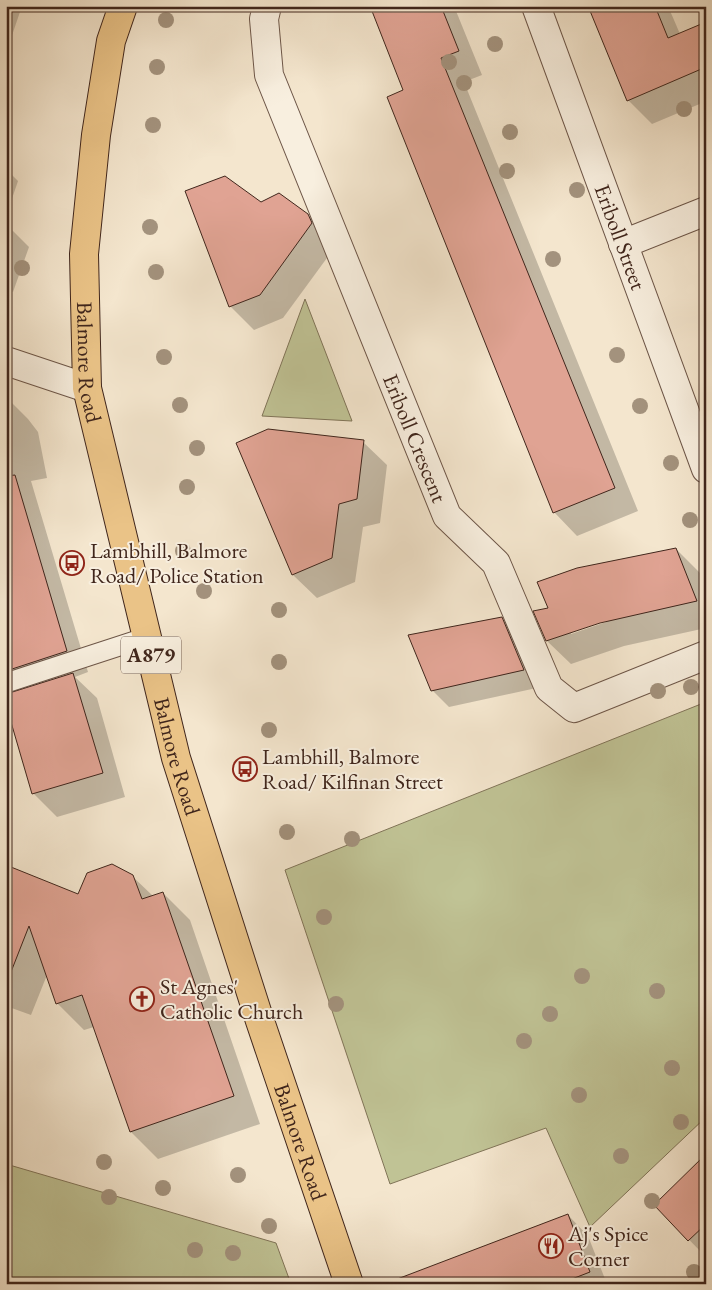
<svg xmlns="http://www.w3.org/2000/svg" width="712" height="1290" viewBox="0 0 712 1290" font-family="'EB Garamond',serif">
  <rect width="100%" height="100%" fill="#f4e6ce"/>
  <filter id="stains"><feTurbulence type="fractalNoise" baseFrequency=".004" numOctaves="4"/><feColorMatrix values="0 0 0 0 .2 0 0 0 0 .09 0 0 0 0 .02 0 0 0 .5 -.17"/></filter>
  <radialGradient id="worn" r=".72"><stop offset=".6" stop-color="#630" stop-opacity="0"/><stop offset="1" stop-color="#630" stop-opacity=".3"/></radialGradient>
  <g fill="#c0c395" stroke="#807458">
    <path d="M305,299L352,421L262,416Z"/>
    <path d="M706,702V1117L590,1227L546,1128L390,1184L285,870Z"/>
    <path d="M6,1164L276,1243L291,1284H6Z"/>
  </g>
  <g fill="#0003" fill-rule="evenodd">
    <path d="M6,6H22L6,53Z"/>
    <path d="M371,6H454L482,75L464,82L638,511L577,536L554,512L405,91Z"/>
    <path d="M589,6H668L680,34L706,24V107L702,103L652,124L628,100Z"/>
    <path d="M6,169L18,181L6,216Z"/>
    <path d="M261,203L308,215L332,239L335,247L283,318L254,330L230,306Z"/>
    <path d="M6,224L29,247L13,292L6,289Z"/>
    <path d="M6,397L28,419L38,432L47,478L31,481L88,672L75,677L97,698L125,797L57,817L33,793L17,693L6,682Z"/>
    <path d="M363,442L387,465L380,523L363,527L355,582L317,598L293,575L238,444Z"/>
    <path d="M676,549L700,573L706,589V628L624,646L571,664L547,641L535,612L550,609ZM605,619L606,622L571,634V631Z"/>
    <path d="M502,618L519,636L541,687L449,707L432,690Z"/>
    <path d="M132,876L153,896L163,893L190,920L260,1124L158,1159L131,1132L94,1027L84,1030L57,1003L47,975L31,1015L6,1006V880L78,895Z"/>
    <path d="M706,1156V1257L655,1205Z"/>
    <path d="M568,1215L588,1236L607,1284H450Z"/>
  </g>
  <g fill="#e0a393" stroke="#40261c">
    <path d="M370,6H441L459,51L441,58L615,488L553,513L387,97L403,90Z"/>
    <path d="M588,6H655L668,38L706,22V67L627,101Z"/>
    <path d="M225,176L261,202L279,193L308,214L312,223L260,295L229,307L185,191Z"/>
    <path d="M268,429L364,440L357,499L339,504L332,558L292,575L236,443Z"/>
    <path d="M15,475L67,651L6,671V476Z"/>
    <path d="M676,548L697,601L600,623L546,641L533,611L548,608L537,582L577,568Z"/>
    <path d="M502,617L524,670L431,691L408,635Z"/>
    <path d="M73,673L103,773L32,794L6,705V694Z"/>
    <path d="M112,864L133,875L142,899L163,892L234,1096L130,1132L82,995L56,1004L29,926L9,977H6V865L78,894L87,873Z"/>
    <path d="M706,1154V1224L688,1241L654,1205Z"/>
    <path d="M568,1214L590,1272L559,1284H393L392,1281Z"/>
  </g>
  <g fill="none" stroke-linecap="round" stroke-linejoin="round">
    <defs>
      <path id="service" d="M6,683L147,637"/>
      <g id="minor">
        <path id="s1" d="M267,6L264,19L269,75L447,516L496,563L549,688L574,708L706,655"/>
        <path id="s2" d="M536,6L706,469"/>
        <path d="M623,244L706,211"/>
        <path d="M6,361L87,388"/>
      </g>
      <g id="primary">
        <path id="s3" d="M123,6L111,41L96,135L84,254L87,388L176,758L260,1021L349,1284"/>
      </g>
    </defs>
    <use href="#service" stroke="#6d5648" stroke-width="21"/>
    <use href="#minor" stroke="#6d5648" stroke-width="30"/>
    <use href="#primary" stroke="#40261c" stroke-width="30"/>
    <use href="#service" stroke="#f8efdf" stroke-width="19"/>
    <use href="#minor" stroke="#f8efdf" stroke-width="28"/>
    <use href="#primary" stroke="#eac387" stroke-width="28"/>
  </g>
  <g fill="#a3927d">
    <circle cx="166" cy="20" r="8"/>
    <circle cx="495" cy="44" r="8"/>
    <circle cx="449" cy="62" r="8"/>
    <circle cx="157" cy="67" r="8"/>
    <circle cx="464" cy="83" r="8"/>
    <circle cx="684" cy="109" r="8"/>
    <circle cx="153" cy="125" r="8"/>
    <circle cx="510" cy="132" r="8"/>
    <circle cx="507" cy="171" r="8"/>
    <circle cx="577" cy="190" r="8"/>
    <circle cx="150" cy="227" r="8"/>
    <circle cx="553" cy="259" r="8"/>
    <circle cx="22" cy="268" r="8"/>
    <circle cx="156" cy="272" r="8"/>
    <circle cx="617" cy="355" r="8"/>
    <circle cx="164" cy="357" r="8"/>
    <circle cx="180" cy="405" r="8"/>
    <circle cx="640" cy="406" r="8"/>
    <circle cx="197" cy="448" r="8"/>
    <circle cx="671" cy="463" r="8"/>
    <circle cx="187" cy="487" r="8"/>
    <circle cx="690" cy="520" r="8"/>
    <circle cx="183" cy="551" r="8"/>
    <circle cx="204" cy="591" r="8"/>
    <circle cx="279" cy="610" r="8"/>
    <circle cx="279" cy="662" r="8"/>
    <circle cx="691" cy="687" r="8"/>
    <circle cx="658" cy="691" r="8"/>
    <circle cx="269" cy="730" r="8"/>
    <circle cx="287" cy="832" r="8"/>
    <circle cx="352" cy="839" r="8"/>
    <circle cx="324" cy="917" r="8"/>
    <circle cx="582" cy="976" r="8"/>
    <circle cx="657" cy="991" r="8"/>
    <circle cx="336" cy="1004" r="8"/>
    <circle cx="550" cy="1014" r="8"/>
    <circle cx="524" cy="1041" r="8"/>
    <circle cx="672" cy="1068" r="8"/>
    <circle cx="579" cy="1095" r="8"/>
    <circle cx="681" cy="1122" r="8"/>
    <circle cx="621" cy="1156" r="8"/>
    <circle cx="104" cy="1162" r="8"/>
    <circle cx="238" cy="1175" r="8"/>
    <circle cx="163" cy="1188" r="8"/>
    <circle cx="109" cy="1197" r="8"/>
    <circle cx="652" cy="1201" r="8"/>
    <circle cx="269" cy="1226" r="8"/>
    <circle cx="195" cy="1250" r="8"/>
    <circle cx="233" cy="1253" r="8"/>
    <circle cx="694" cy="1272" r="8"/>
  </g>
  <defs>
    <symbol id="bus-ring" viewBox="-11 -11 22 22"><circle r="9.5" fill="#f8efdf" stroke="#8f2418" stroke-width="1.5"/><path d="M-5-6H5V4H4V6H2V4H-2V6H-4V4H-5ZM-3.5-4V0h7V-4ZM-3.5 1.2v1.5H-2V1.2ZM2 1.2v1.5H3.5V1.2Z" fill="#8f2418"/></symbol>
    <symbol id="church-ring" viewBox="-11 -11 22 22"><circle r="9.5" fill="#f8efdf" stroke="#8f2418" stroke-width="1.5"/><path d="M-1.2-6h2.4v3.5h3.3v2.4h-3.3V6h-2.4V-.1h-3.3v-2.4h3.3Z" fill="#8f2418"/></symbol>
    <symbol id="restaurant-ring" viewBox="-11 -11 22 22"><circle r="9.5" fill="#f8efdf" stroke="#8f2418" stroke-width="1.5"/><path d="M-5-6h1v4h1v-4h1v4h1v-4h1v5L-1.5 .5V6h-2V.5L-5-1ZM5-6V6H3V1.5H1.5Q1.5-4 5-6Z" fill="#8f2418"/></symbol>
  </defs>
  <g fill-rule="evenodd">
    <use href="#bus-ring" x="58" y="549" width="28" height="28"/>
    <use href="#bus-ring" x="231" y="755" width="28" height="28"/>
    <use href="#church-ring" x="128" y="985" width="28" height="28"/>
    <use href="#restaurant-ring" x="537" y="1232" width="28" height="28"/>
  </g>
  <g text-anchor="middle" stroke-width="4" stroke-linejoin="round" paint-order="stroke">
    <rect fill="#f8efdf" stroke="#776256" stroke-width="1" x="121" y="636.5" width="60" height="37" rx="4"/>
    <g font-size="21" font-weight="bold" fill="#40261c">
      <text x="151" y="662">A879</text>
    </g>
    <g font-size="22" fill="#40261c" stroke="#f8efdf">
      <text dy="8" stroke="none"><textPath href="#s2" startOffset="246">Eriboll Street</textPath></text>
      <text dy="8" stroke="none"><textPath href="#s3" startOffset="360">Balmore Road</textPath></text>
      <text dy="8" stroke="none"><textPath href="#s1" startOffset="461">Eriboll Crescent</textPath></text>
      <text dy="8" stroke="none"><textPath href="#s3" startOffset="765">Balmore Road</textPath></text>
      <text dy="8" stroke="none"><textPath href="#s3" startOffset="1170">Balmore Road</textPath></text>
    </g>
    <g font-size="22" fill="#40261c" stroke="#f8efdf" text-anchor="start">
      <text x="90" y="558">Lambhill, Balmore<tspan x="90" dy="25">Road/ Police Station</tspan></text>
      <text x="262" y="764">Lambhill, Balmore<tspan x="262" dy="25">Road/ Kilfinan Street</tspan></text>
      <text x="160" y="994">St Agnes'<tspan x="160" dy="25">Catholic Church</tspan></text>
      <text x="568" y="1241">Aj's Spice<tspan x="568" dy="25">Corner</tspan></text>
    </g>
  </g>
  <rect width="712" height="1290" fill="none" stroke="#f4e6ce" stroke-width="25"/>
  <rect x="8" y="8" width="697" height="1275" fill="none" stroke="#40261c" stroke-width="2.5"/>
  <rect x="12" y="12" width="687" height="1265" fill="none" stroke="#40261c"/>
  <rect width="100%" height="100%" filter="url(#stains)"/>
  <rect width="100%" height="100%" fill="url(#worn)"/>
</svg>
